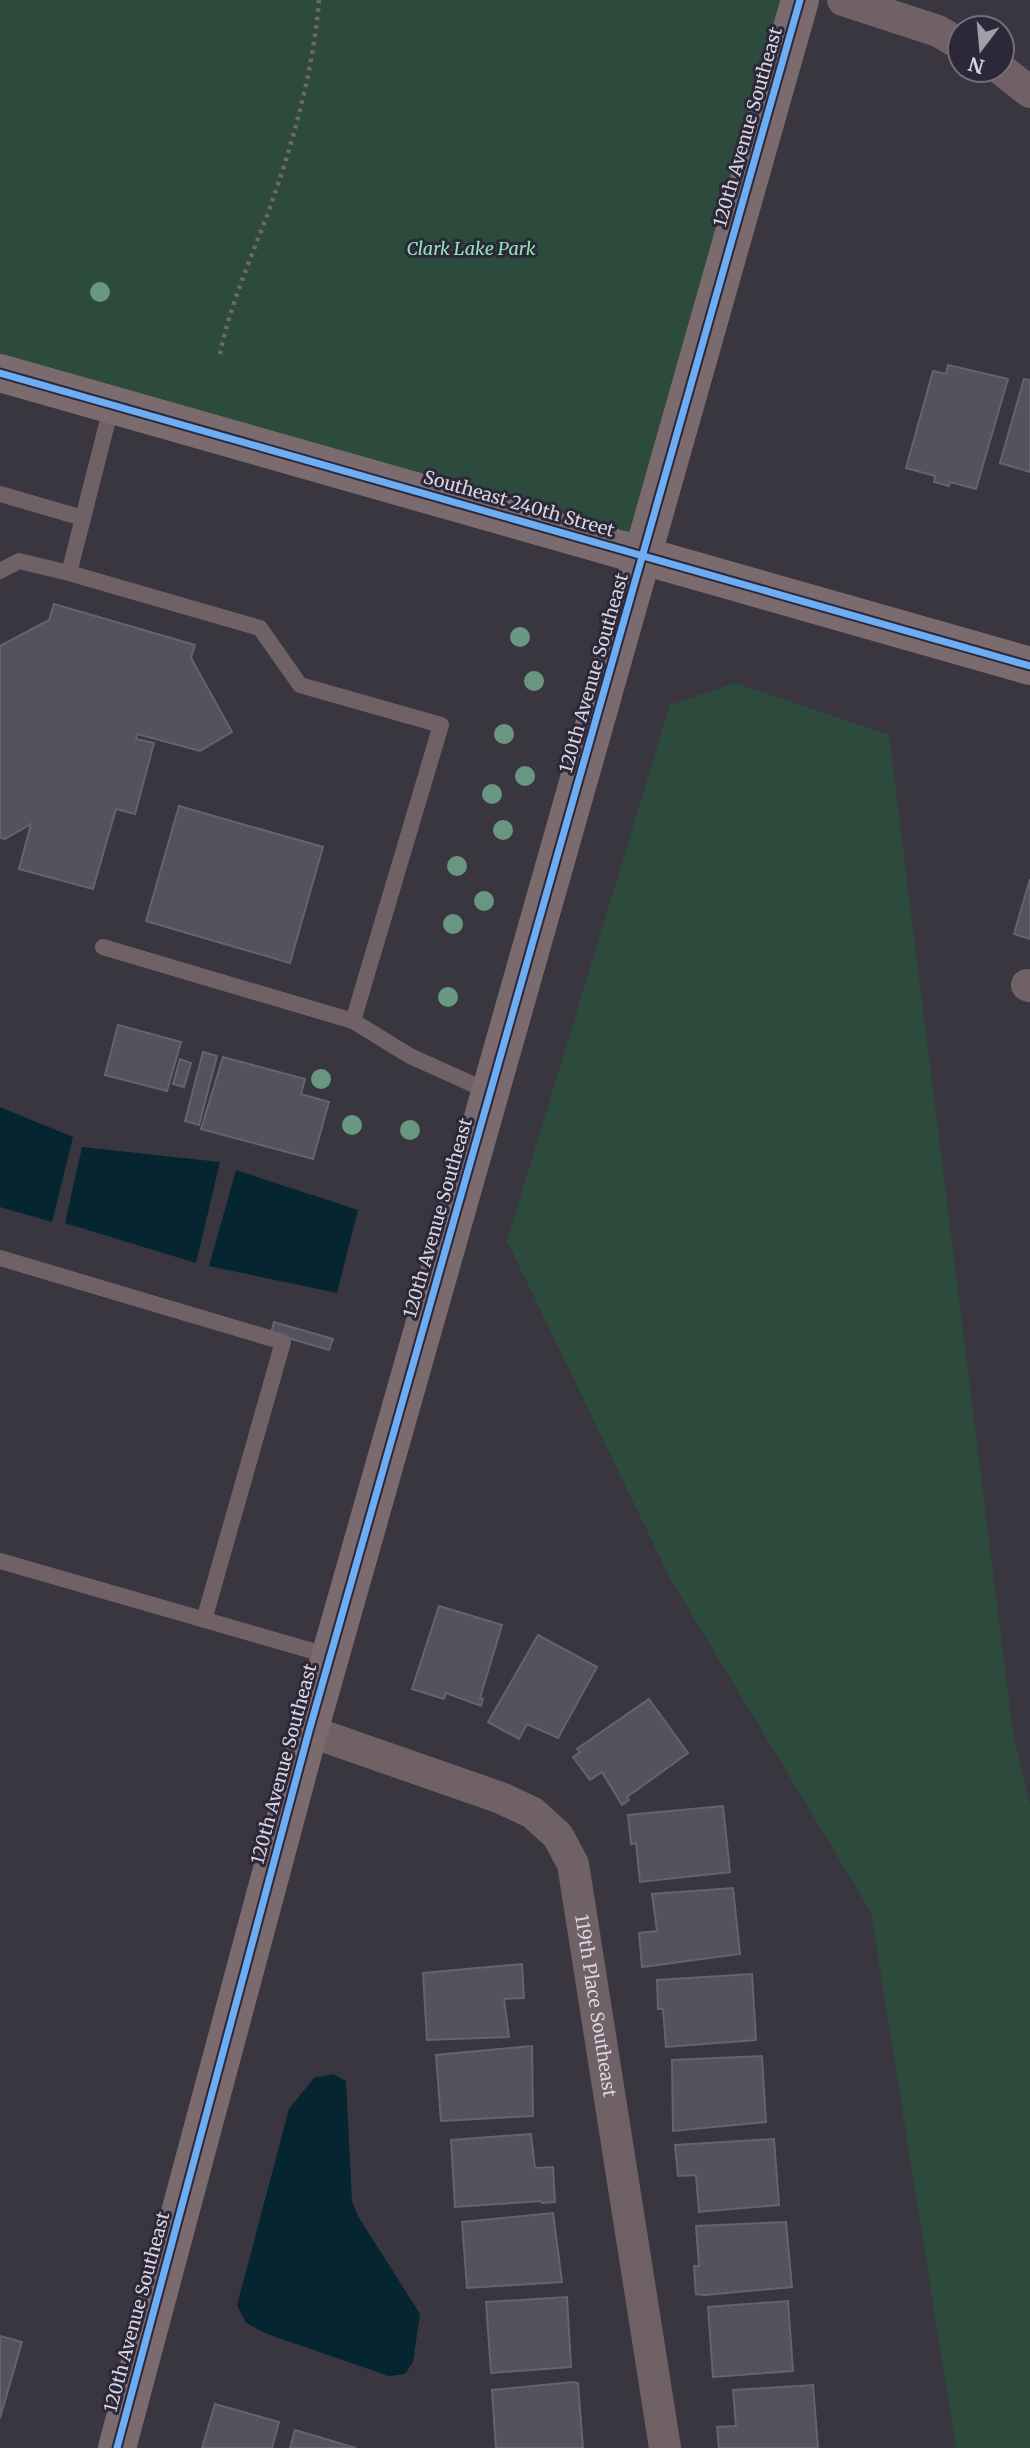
<svg xmlns="http://www.w3.org/2000/svg" width="1030" height="2448" viewBox="0 0 1030 2448" font-family="Merriweather,serif">
  <rect width="100%" height="100%" fill="#393640"/>
  <g fill="#2c4b3c">
    <path d="M0,0H800L643,555L0,373Z"/>
    <path d="M735,683L889,735L1013,1734L1030,1804V2448H956L871,1912L670,1578L507,1241L670,705Z"/>
  </g>
  <g fill="#052531">
    <path d="M0,1107L73,1137L52,1222L0,1207Z"/>
    <path d="M82,1147L220,1162L196,1263L65,1223Z"/>
    <path d="M236,1170L358,1210L337,1293L209,1266Z"/>
    <path d="M333,2074L346,2081L352,2201L358,2216L420,2314L413,2362L405,2374L389,2376L267,2334L246,2323L237,2305L289,2109L314,2078Z"/>
  </g>
  <g fill="#55515f" stroke="#65636b" stroke-width="2">
    <path d="M948,365L1008,379L976,489L950,482L949,486L934,482L935,476L906,468L933,371L946,374Z"/>
    <path d="M1024,379L1030,380V472L1000,463Z"/>
    <path d="M54,604L195,645L191,658L232,732L200,751L137,734L136,739L154,743L135,814L116,809L93,889L19,869L31,824L5,839L0,838V646L49,620Z"/>
    <path d="M179,806L323,847L290,963L146,921Z"/>
    <path d="M1030,879V939L1014,934Z"/>
    <path d="M118,1025L181,1042L167,1091L105,1075Z"/>
    <path d="M203,1052L217,1056L199,1125L185,1121Z"/>
    <path d="M223,1057L305,1079L301,1094L329,1102L313,1159L201,1129Z"/>
    <path d="M180,1059L191,1063L184,1087L173,1084Z"/>
    <path d="M274,1322L333,1339L329,1350L271,1333Z"/>
    <path d="M439,1606L502,1625L480,1698L483,1699L481,1706L446,1693L444,1699L412,1689Z"/>
    <path d="M538,1635L597,1667L558,1738L527,1724L519,1739L488,1722Z"/>
    <path d="M649,1699L688,1753L627,1797L629,1800L622,1805L602,1772L590,1780L573,1757L580,1752L577,1749Z"/>
    <path d="M723,1806L730,1872L640,1882L636,1843L631,1844L628,1815Z"/>
    <path d="M733,1888L740,1954L642,1967L639,1933L657,1931L652,1894Z"/>
    <path d="M522,1964L524,1998L504,1999L509,2037L427,2040L423,1973Z"/>
    <path d="M752,1974L756,2040L666,2047L663,2009H658L657,1980Z"/>
    <path d="M532,2046L533,2116L441,2121L436,2055Z"/>
    <path d="M762,2056L766,2122L673,2131L672,2060Z"/>
    <path d="M531,2134L535,2168L553,2167L555,2202L542,2203L541,2201L455,2207L451,2140Z"/>
    <path d="M774,2139L779,2205L699,2212L696,2175L678,2176L675,2145Z"/>
    <path d="M553,2213L562,2282L467,2288L462,2222Z"/>
    <path d="M786,2222L792,2287L705,2295L696,2294L694,2266H699L696,2226Z"/>
    <path d="M567,2297L571,2367L491,2373L486,2302Z"/>
    <path d="M788,2301L793,2371L713,2377L708,2307Z"/>
    <path d="M0,2336L22,2342L0,2418Z"/>
    <path d="M573,2382L578,2383L583,2448H496L492,2390Z"/>
    <path d="M813,2385L818,2448H719L717,2427L736,2426L733,2390Z"/>
    <path d="M215,2404L279,2422L272,2448H202Z"/>
    <path d="M295,2430L356,2448H290Z"/>
  </g>
  <g fill="none" stroke-linecap="round" stroke-linejoin="round">
    <path stroke="#70666b" stroke-width="4.5" stroke-dasharray="3.5 5" stroke-linecap="butt" d="M220,354C231,299 257,246 275,193C296,132 314,64 319,0"/>
    <g stroke="#6f6165" stroke-width="16">
      <path d="M0,494L83,518"/>
      <path d="M0,571L19,561L69,573"/>
      <path d="M103,947L353,1021L441,725L300,685L260,628L69,573L112,404"/>
      <path d="M353,1021L410,1056L490,1092"/>
      <path d="M0,1258L283,1342L204,1620"/>
      <path d="M0,1561L330,1656"/>
    </g>
    <g stroke="#6f6165" stroke-width="32">
      <path d="M843,0L938,31L960,44"/>
      <path d="M1002,70L1030,92"/>
      <path d="M1027,985L1030,986"/>
      <path id="s1" d="M309,1731L501,1798L533,1813L558,1836L573,1864L665,2448"/>
    </g>
    <g stroke="#7b6a6e" stroke-width="38">
      <path d="M0,373L1030,666"/>
      <path d="M117,2448L309,1731L800,0"/>
    </g>
    <defs>
      <g id="cycleway">
        <path d="M0,373L1030,666"/>
        <path d="M117,2448L309,1731L800,0"/>
      </g>
    </defs>
    <use href="#cycleway" stroke="#2d2839" stroke-width="11"/>
    <use href="#cycleway" stroke="#6dadf4" stroke-width="7"/>
  </g>
  <g fill="#699681">
    <circle cx="100" cy="292" r="10"/>
    <circle cx="520" cy="637" r="10"/>
    <circle cx="534" cy="681" r="10"/>
    <circle cx="504" cy="734" r="10"/>
    <circle cx="525" cy="776" r="10"/>
    <circle cx="492" cy="794" r="10"/>
    <circle cx="503" cy="830" r="10"/>
    <circle cx="457" cy="866" r="10"/>
    <circle cx="484" cy="901" r="10"/>
    <circle cx="453" cy="924" r="10"/>
    <circle cx="448" cy="997" r="10"/>
    <circle cx="321" cy="1079" r="10"/>
    <circle cx="352" cy="1125" r="10"/>
    <circle cx="410" cy="1130" r="10"/>
  </g>
  <g text-anchor="middle" stroke-width="6" stroke-linejoin="round" paint-order="stroke">
    <g font-size="18" fill="#d9d6e1" stroke="#2d2839">
      <text transform="translate(748 127) rotate(-74)" y="6">120th Avenue Southeast</text>
      <text transform="translate(519 504) rotate(16)" y="6">Southeast 240th Street</text>
      <text transform="translate(594 673) rotate(-74)" y="6">120th Avenue Southeast</text>
      <text transform="translate(438 1218) rotate(-74)" y="6">120th Avenue Southeast</text>
      <text transform="translate(284 1764) rotate(-75)" y="6">120th Avenue Southeast</text>
      <text dy="6" stroke="none"><textPath href="#s1" startOffset="448">119th Place Southeast</textPath></text>
      <text transform="translate(137 2312) rotate(-75)" y="6">120th Avenue Southeast</text>
    </g>
    <g font-size="18" font-style="italic" fill="#90e5b7" stroke="#2d2839">
      <text x="471" y="255">Clark Lake Park</text>
    </g>
  </g>
  <g transform="translate(981 49) rotate(196)"><circle r="33" fill="#2d2839" stroke="#726e7c" stroke-width="2"/>
  <path d="M0-5L12 26L0 18L-12 26Z" fill="#a19ea9"/>
  <text y="-10" font-size="19" font-weight="bold" text-anchor="middle" fill="#d9d6e1">N</text>
  </g>
</svg>
